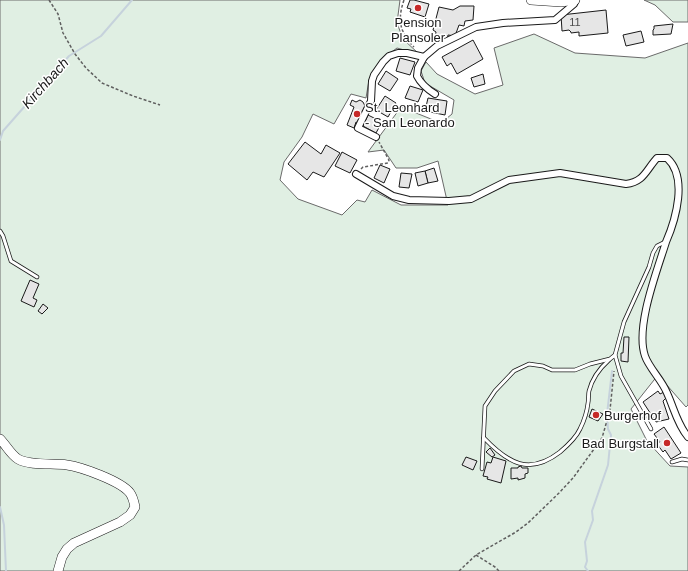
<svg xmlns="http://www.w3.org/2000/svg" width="688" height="571" viewBox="0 0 688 571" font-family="Helvetica,sans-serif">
  <rect width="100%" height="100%" fill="#fff"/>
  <g fill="#e0efe3" stroke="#6a6a6a">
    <path d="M0,0H400L397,23L403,39L419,54L397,48L382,59L369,80L366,98L351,94L334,124L313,114L302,137L284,162L280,180L298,199L342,215L357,200L365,202L372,190L401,205H448L438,161L417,168H396L384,150L368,152L401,107L441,123L452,114L454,100L425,83L421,71L426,62L437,74L475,94L503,85L494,48L534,34L575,53L645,58L688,43V405L686,407L658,375L631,409L647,441L670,466L688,467V571H0Z"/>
    <path d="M644,0H688V22H673L655,5Z"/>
  </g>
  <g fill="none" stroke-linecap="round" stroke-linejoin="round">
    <g stroke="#c6d2dc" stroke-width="2">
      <path d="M0,140L3,131L69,56L101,36L132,0"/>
      <path d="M0,507L4,525L6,571"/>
      <path d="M588,571L585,567L587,561L585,542L593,520L592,511L608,465L611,435L608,429L607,414L612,371"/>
    </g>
  </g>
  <g fill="#e6e6e6" stroke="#1a1a1a">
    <path d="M410,0H414L429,4L425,17L410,12L411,9L407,8Z"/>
    <path d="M460,6H474L473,20L465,21L464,26L459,25L455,36L448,35L447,41L435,39L436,32L433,30L439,7L453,10Z"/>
    <path d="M606,10L608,33L579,36V32L571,33V32L569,30L562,31L561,15Z"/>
    <path d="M673,24L671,34L653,35V30L654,29V26Z"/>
    <path d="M641,31L644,42L626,46L623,35Z"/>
    <path d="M473,40L483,59L457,74L451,63L447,66L442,57Z"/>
    <path d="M400,58L415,62L410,75L396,71Z"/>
    <path d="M386,71L398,79L390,91L378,84Z"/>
    <path d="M483,74L485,84L474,87L471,78Z"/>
    <path d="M410,86L423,90L418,102L405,98Z"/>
    <path d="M385,96L396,103L388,117L376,110Z"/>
    <path d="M428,98L447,101L445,115L425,111Z"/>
    <path d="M352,100L356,102L360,100L363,102L365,106L358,123L356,122L354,128L347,125L354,107L350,105Z"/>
    <path d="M368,115L382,122L376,133L363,126Z"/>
    <path d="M305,142L321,154L326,145L340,153L324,177L313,172L307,180L288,164Z"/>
    <path d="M342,152L357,160L350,173L335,166Z"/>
    <path d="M380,165L390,169L384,183L374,178Z"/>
    <path d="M434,168L438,181L428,183L425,171Z"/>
    <path d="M425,171L428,183L418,186L415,173Z"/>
    <path d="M401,173L412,174L409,188L399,187Z"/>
    <path d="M30,280L39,284L33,298L37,300L34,307L21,301Z"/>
    <path d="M43,304L48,308L42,314L38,311Z"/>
    <path d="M624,337H629L628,362L621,361V353H623Z"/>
    <path d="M658,391L660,394L664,392L666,398L663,401L669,419L656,422L643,402Z"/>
    <path d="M592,409L603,414L598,421L589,417Z"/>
    <path d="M664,427L681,453L671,459L665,450L663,452L657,444L660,442L654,434Z"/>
    <path d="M490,448L495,455L492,457L486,452Z"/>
    <path d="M466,457L477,461L473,470L462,465Z"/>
    <path d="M493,457L506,461L501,483L487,479L488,477L483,476L487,462L491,463Z"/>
    <path d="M521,466L522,468H528V473L525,474V478L518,480V478L511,479V468H518V467Z"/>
  </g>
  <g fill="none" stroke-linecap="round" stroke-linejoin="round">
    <defs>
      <g id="lane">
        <path d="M0,231L3,236L11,261L37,277"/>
        <path d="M615,355L621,376L651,429"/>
        <path d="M484,438C508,463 529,476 560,452C567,446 576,438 580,429C584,421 587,412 588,403C589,399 588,395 589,391C592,379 600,368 609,360"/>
        <path d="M672,462L682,459L688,460"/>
        <path d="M482,469L485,406L495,391L514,371L529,364L543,366L552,370H575L590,364L610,359L615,355L624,322L649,267L653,253L657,246L665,242"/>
      </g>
      <g id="street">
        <path d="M435,94C427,89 421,84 417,76L418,68L424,57L437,46L476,27L503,23L555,20L574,4L576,0"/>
        <path d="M376,137L358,128L371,101L372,81L374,75L383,62L389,56L398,53H407L424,57"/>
        <path d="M356,174L393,196L409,200L449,201L471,199L509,180L560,173L626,184C644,182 646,170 657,158H667C688,177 676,219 666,242C657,271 635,327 645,356C649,368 662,380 667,393C674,408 677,424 688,437"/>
      </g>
      <g id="secondary">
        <path d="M531,0L561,2L575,0"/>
        <path d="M0,439C6,445 11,455 18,459C30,466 53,463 67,465C81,467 121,481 130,493C133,497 134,502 135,507L130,515L120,522L74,543L67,549L62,557L58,571"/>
      </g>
    </defs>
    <use href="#lane" stroke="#1a1a1a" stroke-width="4.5"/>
    <use href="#street" stroke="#1a1a1a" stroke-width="8"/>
    <use href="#secondary" stroke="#1a1a1a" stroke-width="10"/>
    <g stroke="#5f5f5f" stroke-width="1.5" stroke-dasharray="3 2" stroke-linecap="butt">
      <path d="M49,0L58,14L63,33L75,54L86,68L102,83L133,96L160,105"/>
      <path d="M404,0C397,20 400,33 414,47"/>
      <path d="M361,169L363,167L388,163L389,160L379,142"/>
      <path d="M476,555L495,567L499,571"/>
      <path d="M459,571L476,555L516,532L528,523L559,493L573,478L602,438L610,410L614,371"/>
    </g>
    <use href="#lane" stroke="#fff" stroke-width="3"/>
    <use href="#street" stroke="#fff" stroke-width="6"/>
    <use href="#secondary" stroke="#fff" stroke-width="9"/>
  </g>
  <g fill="#c62828" stroke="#fff" stroke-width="1.5">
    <circle cx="418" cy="8" r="4"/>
    <circle cx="357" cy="114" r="4"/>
    <circle cx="596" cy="415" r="4"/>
    <circle cx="667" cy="443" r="4"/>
  </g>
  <g text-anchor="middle" stroke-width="3" stroke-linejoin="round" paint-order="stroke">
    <g font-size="11" fill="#4d4d4d">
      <text x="575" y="26">11</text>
    </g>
    <g font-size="13" fill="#1a1a1a" stroke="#fff" text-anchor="start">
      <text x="418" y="27" text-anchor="middle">Pension<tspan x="418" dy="15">Plansoler</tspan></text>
      <text x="365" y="112">St. Leonhard<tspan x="365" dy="15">- San Leonardo</tspan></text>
      <text x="604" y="420">Burgerhof</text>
      <text x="659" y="448" text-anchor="end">Bad Burgstall</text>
    </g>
    <g font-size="14" font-style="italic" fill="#1a1a1a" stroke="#fff">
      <text transform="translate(45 83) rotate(-48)" y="5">Kirchbach</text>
    </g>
  </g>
</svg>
